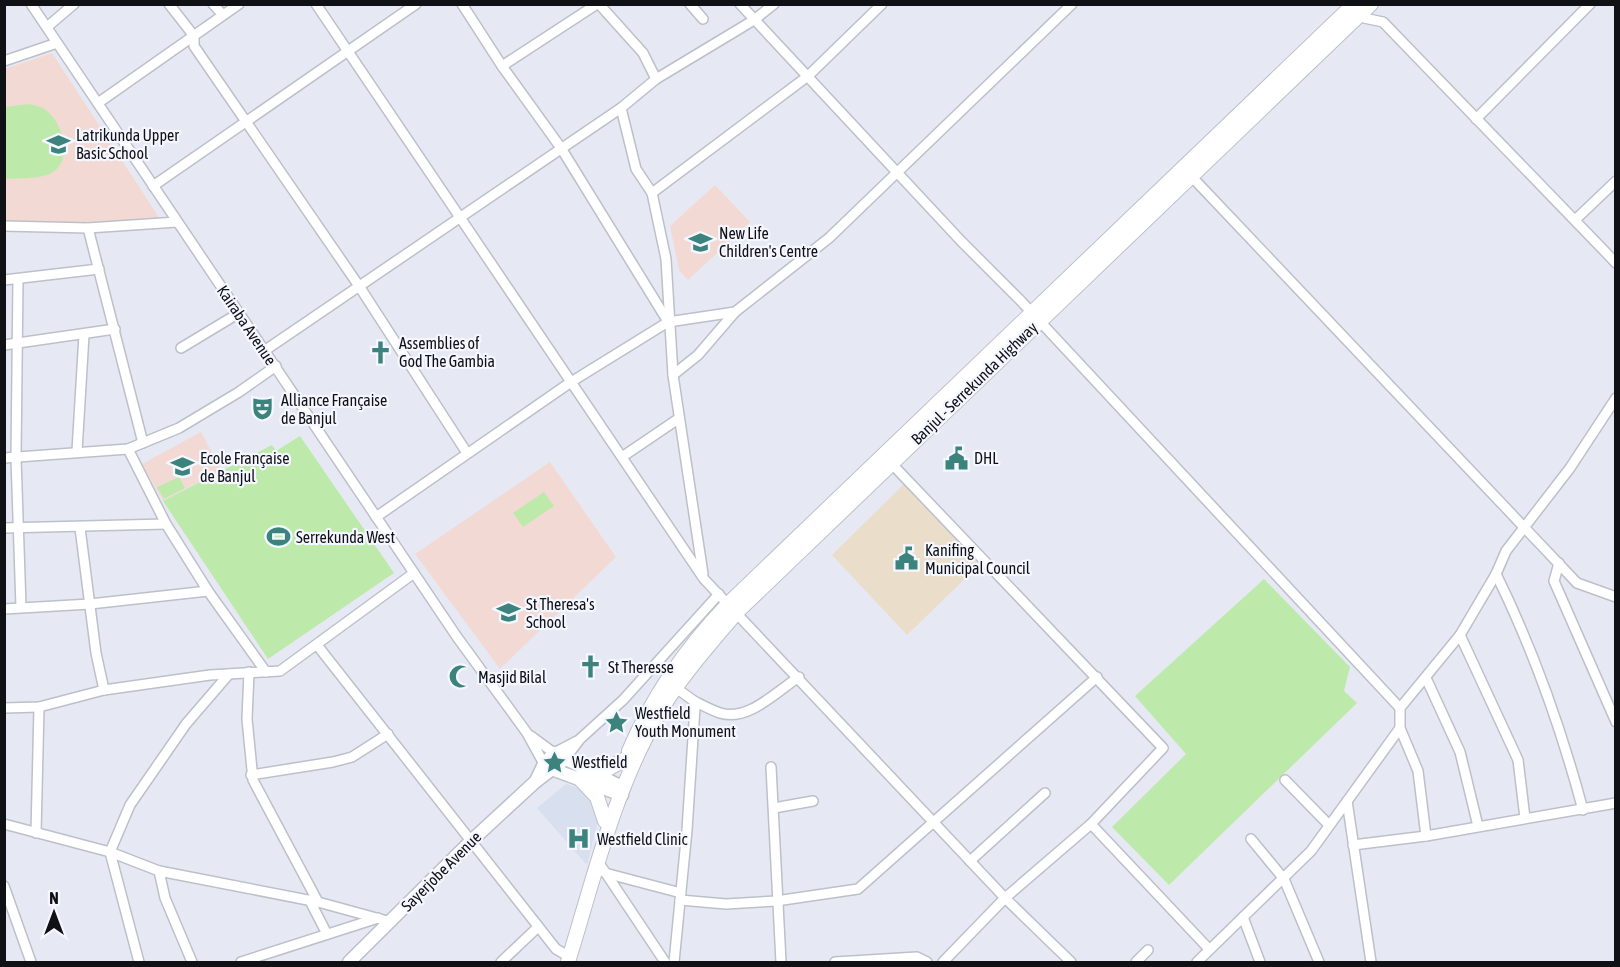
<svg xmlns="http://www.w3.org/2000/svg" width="1620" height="967" viewBox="0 0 1620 967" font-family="'Asap Condensed',sans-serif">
  <rect width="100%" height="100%" fill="#e6e9f3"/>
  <path fill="#eadeca" d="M905,483L981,563L907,635L832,555Z"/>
  <path fill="#d8dfef" d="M566,784L585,790L600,813L587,865L537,808Z"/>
  <g fill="#f3d9d4">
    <path d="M52,53L160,219L87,224L5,222L4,69Z"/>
    <path d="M715,185L750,222L688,280L679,270L670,226Z"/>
    <path d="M201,432L221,470L163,501L142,464Z"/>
    <path d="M550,462L616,557L500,669L415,554Z"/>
  </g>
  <g fill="#bdeaaa">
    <path d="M29,104C34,105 39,106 43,108C64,121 76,165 47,175C35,179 17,178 5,179V107Z"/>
    <path d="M300,436L394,573L268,659L163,501L272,445L276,451Z"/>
    <path d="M179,477L185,488L164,499L157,487Z"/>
    <path d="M544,492L554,506L523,527L513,513Z"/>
    <path d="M1264,579L1350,667L1344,691L1357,703L1169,885L1112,827L1186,754L1135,696Z"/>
  </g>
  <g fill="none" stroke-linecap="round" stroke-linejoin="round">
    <defs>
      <g id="minor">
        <path d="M31,4L457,637L527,733L544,764"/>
        <path d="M169,4L194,36V46L359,286L467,453"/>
        <path d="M213,4L223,15"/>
        <path d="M316,4L704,579L1005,898L1071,962"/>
        <path d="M462,4L502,66L561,148L667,320"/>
        <path d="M599,4L643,53L656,79"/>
        <path d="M690,4L703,19"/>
        <path d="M740,4L961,241L1020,300L1400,708"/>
        <path d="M1356,13L1364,18L1383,22L1616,263"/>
        <path d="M47,27L74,4"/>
        <path d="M4,61L57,43"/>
        <path d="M502,66L597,4"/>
        <path d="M98,103L239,4"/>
        <path d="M621,108L636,169L652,193"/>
        <path d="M1476,119L1590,4"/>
        <path d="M1192,177L1577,583L1616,597"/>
        <path d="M153,186L416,4"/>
        <path d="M1575,220L1616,181"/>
        <path d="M4,226L88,228L177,222"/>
        <path d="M88,228L143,443"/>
        <path d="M18,279L16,458L21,607"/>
        <path d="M4,280L99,269"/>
        <path d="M4,345L115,329"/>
        <path d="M181,348L239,313"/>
        <path d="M264,351L621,108L656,79L754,20L774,4"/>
        <path d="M673,375L698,355L735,312"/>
        <path d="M128,449L166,524L208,591L266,672"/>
        <path d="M77,451L84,335"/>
        <path d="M622,457L678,419"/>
        <path d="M4,458L128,449L179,428L239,392L276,366"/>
        <path d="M891,463L1163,748L1091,824L1005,898L943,962"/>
        <path d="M376,517L571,382L668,322L735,312L829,238L1072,4"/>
        <path d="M4,528L166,524"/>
        <path d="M80,528L96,653L104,690"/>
        <path d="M1559,563L1554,581L1616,722"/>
        <path d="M703,574L673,375L666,259L652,193L808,76L882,4"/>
        <path d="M1496,574C1533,649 1561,728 1583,810"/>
        <path d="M4,609L90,604L208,591"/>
        <path d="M1460,635L1518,760L1525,818"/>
        <path d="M317,645L556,949L570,957"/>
        <path d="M249,672L247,719L253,780L318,902"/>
        <path d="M1426,678L1460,752L1478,826"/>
        <path d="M694,701C702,705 711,710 720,713C748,722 777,691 799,677"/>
        <path d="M4,708L39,707L104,690L210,675L280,671L414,573"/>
        <path d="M531,736L554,753L577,741"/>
        <path d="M564,760L580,739L623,700L719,594"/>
        <path d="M771,767L781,962"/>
        <path d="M251,775L333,762L352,757L388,734"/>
        <path d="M1285,780L1329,825"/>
        <path d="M1347,801L1371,962"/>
        <path d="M774,808L813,801"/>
        <path d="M4,824L110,852L159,871L165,898L192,962"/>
        <path d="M1091,824L1209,949"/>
        <path d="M36,833L39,707"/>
        <path d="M1426,836L1418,771L1400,728V708L1460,635L1496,574L1506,551L1570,468L1616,398"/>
        <path d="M1251,839L1284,879L1319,962"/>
        <path d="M1353,845L1426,836L1616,803"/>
        <path d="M970,861L1045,793"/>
        <path d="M599,863L665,962"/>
        <path d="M159,871L318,902L391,922"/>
        <path d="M605,873L681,893"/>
        <path d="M4,886L31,962"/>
        <path d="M680,900L726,904L776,901L858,889L1097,677"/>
        <path d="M311,903L327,934"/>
        <path d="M1243,917L1260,962"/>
        <path d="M139,962L110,852L130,805L186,724L229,674"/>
        <path d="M241,962L378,918"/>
        <path d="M501,962L538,927"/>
        <path d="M674,962L687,830L695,707L694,701L676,688"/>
        <path d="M835,962L917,957L927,962"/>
        <path d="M1136,962L1148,950"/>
        <path d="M1197,962L1311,851L1400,728"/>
      </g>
      <g id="major">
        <path d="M549,768L622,795"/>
        <path d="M536,781L544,764L554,753L624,788"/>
        <path d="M349,962L470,842L535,782L564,760"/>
      </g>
      <g id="highway">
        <path d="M629,751C653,695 686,648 728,604L1354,4"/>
        <path d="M584,769L606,770L627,758"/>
        <path d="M579,778L597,797L605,821"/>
        <path d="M568,962C594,878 615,786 661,710C682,675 711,643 737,612L1371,4"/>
      </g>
    </defs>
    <use href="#minor" stroke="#bcc0c9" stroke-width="12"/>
    <use href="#major" stroke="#bcc0c9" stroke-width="15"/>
    <use href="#highway" stroke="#bcc0c9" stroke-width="16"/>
    <use href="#minor" stroke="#fff" stroke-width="9"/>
    <use href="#major" stroke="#fff" stroke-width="12"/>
    <use href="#highway" stroke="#fff" stroke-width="14"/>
  </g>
  <defs>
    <symbol id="school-bare" viewBox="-9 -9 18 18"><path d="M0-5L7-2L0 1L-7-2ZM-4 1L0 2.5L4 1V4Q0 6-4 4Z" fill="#3c837d" stroke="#f4f7ff" stroke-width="2.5" paint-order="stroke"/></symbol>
    <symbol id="church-bare" viewBox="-9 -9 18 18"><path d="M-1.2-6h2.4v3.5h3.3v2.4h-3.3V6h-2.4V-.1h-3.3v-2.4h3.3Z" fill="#3c837d" stroke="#f4f7ff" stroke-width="2.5" paint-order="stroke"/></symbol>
    <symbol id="theatre-bare" viewBox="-9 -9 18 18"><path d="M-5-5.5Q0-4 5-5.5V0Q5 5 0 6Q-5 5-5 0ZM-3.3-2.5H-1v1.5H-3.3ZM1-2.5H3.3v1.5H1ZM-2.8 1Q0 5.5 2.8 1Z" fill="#3c837d" stroke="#f4f7ff" stroke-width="2.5" paint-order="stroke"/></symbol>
    <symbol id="civic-bare" viewBox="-9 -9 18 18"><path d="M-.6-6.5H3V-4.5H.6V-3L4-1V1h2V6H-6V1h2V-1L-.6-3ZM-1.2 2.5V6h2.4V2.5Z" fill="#3c837d" stroke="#f4f7ff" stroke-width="2.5" paint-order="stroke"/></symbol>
    <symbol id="stadium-bare" viewBox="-9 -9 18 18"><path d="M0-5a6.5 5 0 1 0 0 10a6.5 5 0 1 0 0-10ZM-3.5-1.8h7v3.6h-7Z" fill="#3c837d" stroke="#f4f7ff" stroke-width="2.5" paint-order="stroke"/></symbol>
    <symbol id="mosque-bare" viewBox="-9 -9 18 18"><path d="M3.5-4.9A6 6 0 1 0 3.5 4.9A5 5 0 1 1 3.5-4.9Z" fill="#3c837d" stroke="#f4f7ff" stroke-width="2.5" paint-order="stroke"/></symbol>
    <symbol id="sight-bare" viewBox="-9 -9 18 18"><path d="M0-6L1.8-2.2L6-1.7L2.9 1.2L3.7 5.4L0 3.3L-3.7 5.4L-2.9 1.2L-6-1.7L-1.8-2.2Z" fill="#3c837d" stroke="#f4f7ff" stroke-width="2.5" paint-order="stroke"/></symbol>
    <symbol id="hospital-bare" viewBox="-9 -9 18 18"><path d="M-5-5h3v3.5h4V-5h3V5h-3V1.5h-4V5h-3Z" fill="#3c837d" stroke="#f4f7ff" stroke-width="2.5" paint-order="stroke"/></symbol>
  </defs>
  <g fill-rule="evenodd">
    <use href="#school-bare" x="42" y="128" width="33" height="33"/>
    <use href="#school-bare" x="684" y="226" width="33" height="33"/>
    <use href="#church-bare" x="364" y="336" width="33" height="33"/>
    <use href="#theatre-bare" x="246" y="392" width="33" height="33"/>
    <use href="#civic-bare" x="940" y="442" width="33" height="33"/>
    <use href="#school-bare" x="166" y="450" width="33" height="33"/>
    <use href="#stadium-bare" x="262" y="520" width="33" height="33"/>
    <use href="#civic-bare" x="890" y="542" width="33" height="33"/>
    <use href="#school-bare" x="492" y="596" width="33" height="33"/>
    <use href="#church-bare" x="574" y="650" width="33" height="33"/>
    <use href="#mosque-bare" x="444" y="660" width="33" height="33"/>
    <use href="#sight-bare" x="600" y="706" width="33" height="33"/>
    <use href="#sight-bare" x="538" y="746" width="33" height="33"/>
    <use href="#hospital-bare" x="562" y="822" width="33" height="33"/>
  </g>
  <g text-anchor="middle" stroke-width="4.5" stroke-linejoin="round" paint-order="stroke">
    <g font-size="16" fill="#101115" stroke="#f4f7ff" text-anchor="start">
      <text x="76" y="141">Latrikunda Upper<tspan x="76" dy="18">Basic School</tspan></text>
      <text x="719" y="239">New Life<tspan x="719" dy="18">Children's Centre</tspan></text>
      <text x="399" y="349">Assemblies of<tspan x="399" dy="18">God The Gambia</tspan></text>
      <text x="281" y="406">Alliance Française<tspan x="281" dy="18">de Banjul</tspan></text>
      <text x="200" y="464">Ecole Française<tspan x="200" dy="18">de Banjul</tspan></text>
      <text x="974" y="464">DHL</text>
      <text x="296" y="543">Serrekunda West</text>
      <text x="925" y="556">Kanifing<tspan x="925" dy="18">Municipal Council</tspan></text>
      <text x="526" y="610">St Theresa's<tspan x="526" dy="18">School</tspan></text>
      <text x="608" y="673">St Theresse</text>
      <text x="478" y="683">Masjid Bilal</text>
      <text x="635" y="719">Westfield<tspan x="635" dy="18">Youth Monument</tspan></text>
      <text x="572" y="768">Westfield</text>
      <text x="597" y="845">Westfield Clinic</text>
    </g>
    <g font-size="16" fill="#101115" stroke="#f4f7ff">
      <text transform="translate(247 325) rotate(56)" y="6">Kairaba Avenue</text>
      <text transform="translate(974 383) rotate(-44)" y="6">Banjul - Serrekunda Highway</text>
      <text transform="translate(441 871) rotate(-45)" y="6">Sayerjobe Avenue</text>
    </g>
  </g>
  <rect width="1620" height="967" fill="none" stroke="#101115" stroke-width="12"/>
  <g transform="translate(54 913)" stroke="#f4f7ff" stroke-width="4.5" paint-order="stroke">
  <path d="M0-4.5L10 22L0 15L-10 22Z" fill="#101115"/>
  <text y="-9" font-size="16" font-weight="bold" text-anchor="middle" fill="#101115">N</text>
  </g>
</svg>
